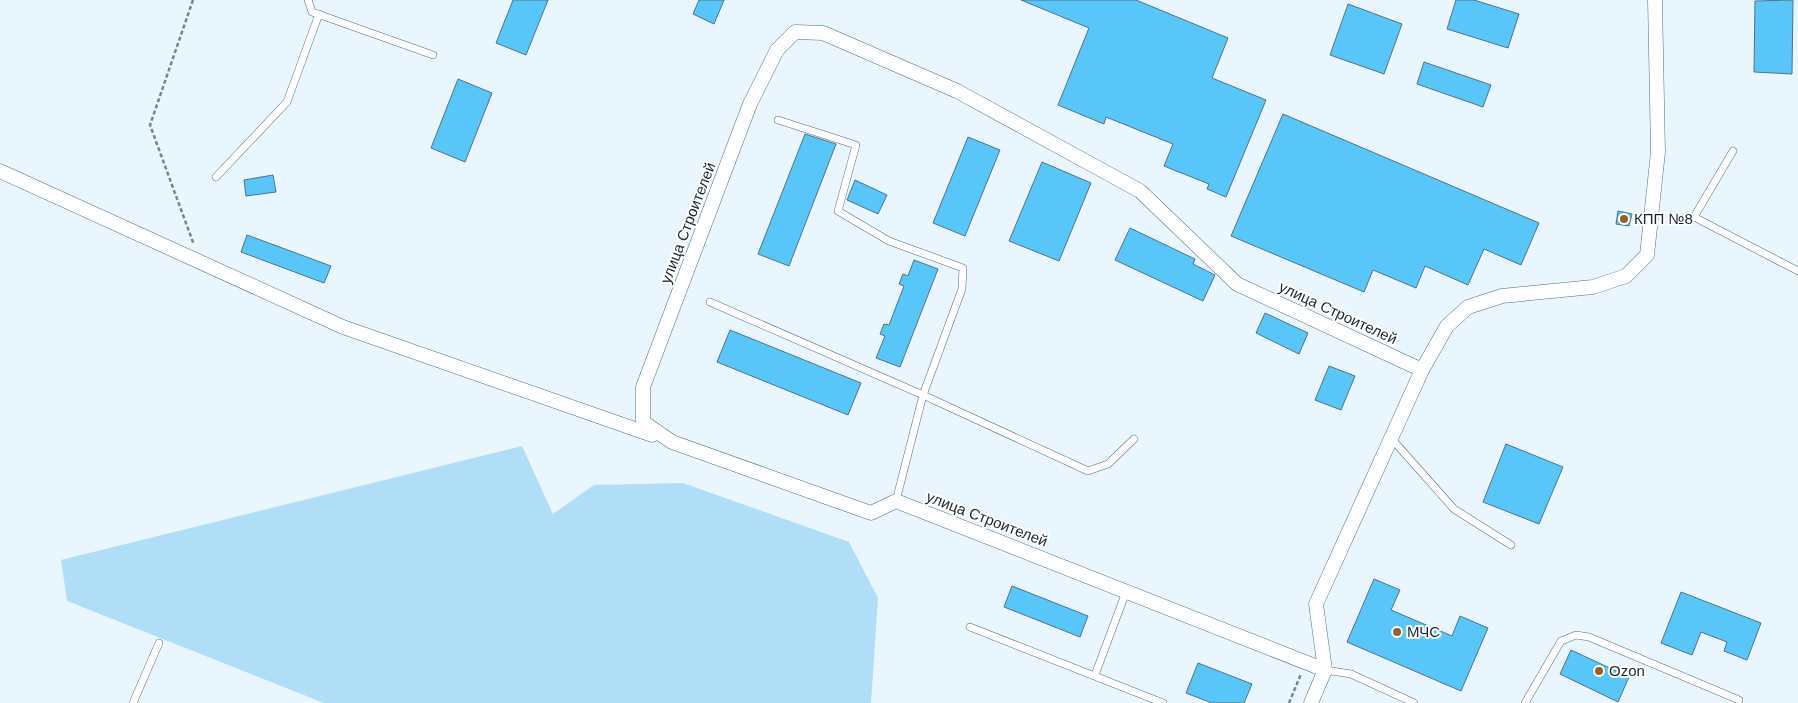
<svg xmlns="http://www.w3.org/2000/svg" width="1798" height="703" viewBox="0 0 1798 703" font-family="Arial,sans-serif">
  <rect width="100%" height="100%" fill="#e9f6fe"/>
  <path fill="#b1def7" d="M522,446L553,514L594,485L683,483L849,542L878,598L871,703H324L67,601L61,560Z"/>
  <g fill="#59c6fa" stroke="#537283">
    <path d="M513,0H548L526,55L496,43Z"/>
    <path d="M699,0H724L714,24L693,14Z"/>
    <path d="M1021,0H1136L1228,38L1212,78L1266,100L1226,197L1207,189L1209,184L1164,166L1173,144L1106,117L1104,124L1058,105L1089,28Z"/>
    <path d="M1456,0H1474L1519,14L1508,48L1447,29Z"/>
    <path d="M1793,0L1792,74L1754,72L1755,1Z"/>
    <path d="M1348,4L1402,24L1384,74L1330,55Z"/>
    <path d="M1424,62L1491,85L1483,107L1417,84Z"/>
    <path d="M458,79L492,93L465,162L431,148Z"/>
    <path d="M1283,114L1539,223L1521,265L1484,249L1468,285L1425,266L1416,288L1373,270L1364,292L1231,236Z"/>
    <path d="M805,134L836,144L789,266L758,254Z"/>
    <path d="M968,137L1000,150L965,236L933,223Z"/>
    <path d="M1042,162L1091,183L1059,261L1009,241Z"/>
    <path d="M273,175L276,192L246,196L244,180Z"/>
    <path d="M855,180L887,195L878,214L847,200Z"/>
    <path d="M1618,211L1632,214L1629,226L1616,224Z"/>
    <path d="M1130,228L1195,259L1193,264L1215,275L1203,301L1115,260Z"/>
    <path d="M247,235L331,266L324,283L241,252Z"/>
    <path d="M914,260L938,269L900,367L876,358L885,336L880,334L884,324L889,325L904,286L899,284L903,274L908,276Z"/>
    <path d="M1265,313L1308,333L1299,354L1256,333Z"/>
    <path d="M730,330L861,383L848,415L717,362Z"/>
    <path d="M1329,366L1355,376L1341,410L1315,400Z"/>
    <path d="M1506,444L1563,467L1539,524L1483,502Z"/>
    <path d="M1374,579L1400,590L1391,610L1452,636L1460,616L1488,628L1461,691L1347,642Z"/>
    <path d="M1012,586L1088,616L1080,637L1004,607Z"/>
    <path d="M1681,592L1761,623L1747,660L1724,651L1727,642L1701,632L1692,655L1661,643Z"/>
    <path d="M1571,650L1629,677L1618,702L1560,674Z"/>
    <path d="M1198,663L1252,684L1244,703H1212L1186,693Z"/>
  </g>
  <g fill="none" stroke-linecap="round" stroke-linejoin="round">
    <defs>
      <g id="service">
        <path d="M308,0L312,12L433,55"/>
        <path d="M778,120L856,145L838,211L889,241L963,268L962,289L923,395L896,501"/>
        <path d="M1733,151L1694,217L1798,271"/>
        <path d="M216,177L287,102L319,14"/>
        <path d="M710,302L923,395L1088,471L1108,464L1134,439"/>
        <path d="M1391,438L1454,509L1511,545"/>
        <path d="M970,627L1163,703"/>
        <path d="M1325,670L1351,674L1414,703"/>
        <path d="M1095,675L1126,592"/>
        <path d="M133,703L159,643"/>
        <path d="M1525,703L1561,641L1576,635L1589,637L1739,700"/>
      </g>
      <g id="minor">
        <path d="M0,171L343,327L652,435"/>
        <path d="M1325,670L896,501L871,513L672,442L643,422V387L750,104L777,50L795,32L823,33L957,91L1140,191L1237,284L1422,370"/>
        <path d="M1311,703L1325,670L1316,604L1422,370L1447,326L1468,307L1502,296L1593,287L1626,276L1647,255L1658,152L1655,0"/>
      </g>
    </defs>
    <use href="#service" stroke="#517080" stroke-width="8"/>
    <use href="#minor" stroke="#517080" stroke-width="15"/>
    <g stroke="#78858d" stroke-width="2.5" stroke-dasharray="4 2.5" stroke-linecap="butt">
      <path d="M193,0L150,125L194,245"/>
      <path d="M1289,703L1301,674"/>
    </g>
    <use href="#service" stroke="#fff" stroke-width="7"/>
    <use href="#minor" stroke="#fff" stroke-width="14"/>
  </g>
  <g fill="#9b5d23" stroke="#fff" stroke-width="2">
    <circle cx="1624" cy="219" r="5"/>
    <circle cx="1397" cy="632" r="5"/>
    <circle cx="1599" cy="671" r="5"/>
  </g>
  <g text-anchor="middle" stroke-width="4" stroke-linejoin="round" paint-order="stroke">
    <g font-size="15" fill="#1a272e" stroke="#fff" text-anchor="start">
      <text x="1634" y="224">КПП №8</text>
      <text x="1407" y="637">МЧС</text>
      <text x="1609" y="676">Ozon</text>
    </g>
    <g font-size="15" fill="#1a272e" stroke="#fff">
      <text transform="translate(688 223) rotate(-69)" y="5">улица Строителей</text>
      <text transform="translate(1338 313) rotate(25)" y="5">улица Строителей</text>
      <text transform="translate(987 519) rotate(21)" y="5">улица Строителей</text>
    </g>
  </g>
</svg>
